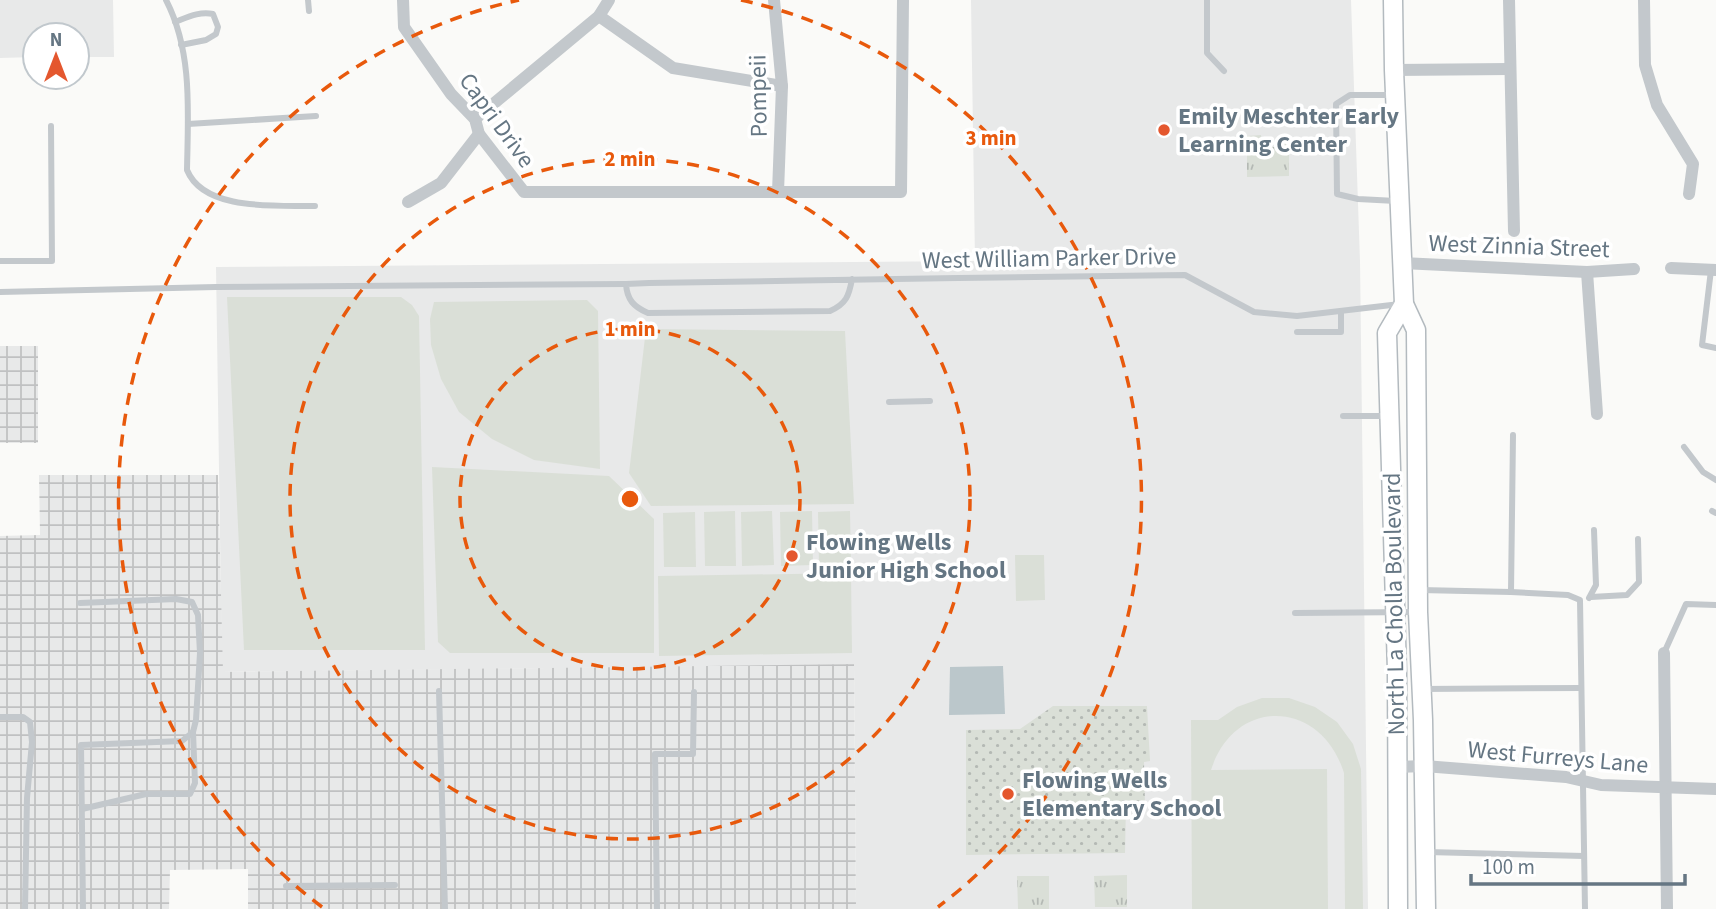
<svg xmlns="http://www.w3.org/2000/svg" width="1716" height="909" viewBox="0 0 1716 909" font-family="'Source Sans 3',sans-serif">
  <defs>
    <pattern id="industrial-grid" width="8" height="8" patternUnits="userSpaceOnUse" patternTransform="scale(1.75)"><rect width="8" height="8" fill="#e8e9e9"/><path d="M0 4h8M4 0v8" fill="none" stroke="#c0c1c2"/></pattern>
    <pattern id="grass-dots" width="8" height="8" patternUnits="userSpaceOnUse" patternTransform="scale(1.75)"><rect width="8" height="8" fill="#dadfd7"/><path d="M2 2h.1M6 6h.1" fill="none" stroke="#b4b9b4" stroke-width="1.8" stroke-linecap="round"/></pattern>
    <pattern id="park-tufts" width="24" height="20" patternUnits="userSpaceOnUse" patternTransform="scale(1.75)"><rect width="24" height="20" fill="#dadfd7"/><path d="M3 7l-1-3M5 7V3M7 7l1-3M15 17l-1-3M17 17v-4M19 17l1-3" fill="none" stroke="#b4b9b4"/></pattern>
  </defs>
  <rect width="100%" height="100%" fill="#fafaf8"/>
  <g fill="#e8e9e9">
    <path d="M0,0H113L114,57H77V35H35V57L0,58Z"/>
    <path d="M971,0H1351L1360,261L1368,909H856L854,665L222,672L216,267L975,261Z"/>
  </g>
  <g fill="url(#industrial-grid)">
    <rect x="0" y="346" width="38" height="97"/>
    <path d="M39,475H218L223,672L854,664L856,909H248V869L170,870L169,909H0V536L40,535Z"/>
  </g>
  <path fill="url(#grass-dots)" d="M1053,706H1147L1150,761L1144,762L1145,805H1126L1125,853L966,855V730L1020,729Z"/>
  <g fill="url(#park-tufts)">
    <path d="M1261,135L1262,147H1278V137H1289V176L1247,177V136Z"/>
    <path d="M1127,875V907H1095L1094,876Z"/>
    <path d="M1017,876H1049V909H1018Z"/>
  </g>
  <g fill="#dadfd7">
    <path d="M227,297H401L412,305L419,316L425,650H244Z"/>
    <path d="M587,300L598,311L600,469L534,460L492,439L459,412L441,379L431,345L430,319L434,302Z"/>
    <path d="M646,329L845,331L854,504L651,506L629,473Z"/>
    <path d="M432,467L609,476L654,519V653H450L438,642Z"/>
    <path d="M735,511L736,566H705L704,512Z"/>
    <path d="M772,511L774,565L742,566L741,512Z"/>
    <path d="M812,511L813,565L781,566L780,512Z"/>
    <path d="M850,511L851,565L819,566L818,512Z"/>
    <path d="M695,512L696,567H664L663,513Z"/>
    <path d="M1015,555H1044L1045,600L1016,601Z"/>
    <path d="M851,573L852,653L659,656L658,576Z"/>
    <path d="M1262,698H1289L1315,707L1337,722L1353,744L1361,769L1363,909H1345L1344,773C1321,699 1235,696 1211,770L1327,769L1328,909H1192L1191,720H1218L1237,707Z"/>
  </g>
  <path fill="#bbc7cb" d="M1003,666L1005,714L949,715L950,667Z"/>
  <g fill="none" stroke-linecap="round" stroke-linejoin="round">
    <defs>
      <g id="secondary">
        <path d="M1393,0L1394,70L1404,304L1416,330L1418,612L1423,720L1426,909"/>
        <path d="M1398,909L1397,671L1387,333L1404,304"/>
      </g>
    </defs>
    <use href="#secondary" stroke="#b3babf" stroke-width="21"/>
    <g stroke="#c3c8cc" stroke-width="6">
      <path d="M166,0C193,52 188,113 187,170C204,212 278,205 315,206"/>
      <path d="M308,0L309,11"/>
      <path d="M1207,0V53L1224,71"/>
      <path d="M175,22C188,17 200,11 213,14L218,27L216,34L206,40L181,45"/>
      <path d="M1393,95H1350L1336,104L1337,194L1358,199L1396,201"/>
      <path d="M188,124L316,116"/>
      <path d="M0,261H52L51,126"/>
      <path d="M1711,270L1702,345L1716,348"/>
      <path d="M852,279C849,296 846,304 830,311L648,313C634,307 627,300 626,284L649,283C752,281 855,280 958,278L1185,275L1254,312L1297,316L1400,304"/>
      <path d="M0,292L216,287L626,284"/>
      <path d="M1297,332H1341V311"/>
      <path d="M889,402L930,401"/>
      <path d="M1343,416H1388"/>
      <path d="M1684,447L1703,472L1716,480"/>
      <path d="M1712,511L1716,513"/>
      <path d="M1420,590L1511,592L1513,435"/>
      <path d="M1511,592L1568,595L1580,600L1585,909"/>
      <path d="M1591,597L1627,595L1639,582L1638,539"/>
      <path d="M1589,598L1596,585L1594,530"/>
      <path d="M80,603L176,599L192,602L198,615L200,653L196,720L193,732L182,741L81,745L83,909"/>
      <path d="M1295,613L1416,612"/>
      <path d="M1664,653L1686,604L1716,605"/>
      <path d="M1422,689L1581,688"/>
      <path d="M439,691L445,909"/>
      <path d="M0,717H23L30,722L32,742L27,798L25,909"/>
      <path d="M82,809L146,794H190L195,783L193,732"/>
      <path d="M1427,852L1584,856"/>
      <path d="M286,886L395,885"/>
      <path d="M657,909L655,754H693L694,692"/>
    </g>
    <g stroke="#c3c8cc" stroke-width="12">
      <path d="M403,0L404,27L451,94L475,119L479,134L524,192H901L903,0"/>
      <path d="M774,0L782,86L778,192"/>
      <path d="M1509,0L1514,231"/>
      <path d="M1644,0L1645,65L1657,105L1693,164L1689,194"/>
      <path d="M599,16L673,68L782,86"/>
      <path d="M1394,70L1509,69"/>
      <path d="M475,119L599,16L609,0"/>
      <path d="M408,202L441,183L479,134"/>
      <path d="M1402,263L1587,272L1634,269"/>
      <path d="M1671,268L1716,270"/>
      <path d="M1587,272L1597,414"/>
      <path d="M1664,653L1667,909"/>
      <path d="M1397,767L1424,766L1566,777L1601,785L1716,789"/>
    </g>
    <use href="#secondary" stroke="#fff" stroke-width="18"/>
  </g>
  <g fill="none" stroke="#e8590c" stroke-width="3.5" stroke-dasharray="12 9">
    <circle cx="630" cy="499" r="170"/>
    <circle cx="630" cy="499" r="340"/>
    <path d="M322 907A511 511 0 0 1 519 0M741 0A511 511 0 0 1 938 907"/>
  </g>
  <g fill="#e4572e" stroke="#fff" stroke-width="2.5">
    <circle cx="1164" cy="130" r="7"/>
    <circle cx="792" cy="556" r="7"/>
    <circle cx="1008" cy="794" r="7"/>
  </g>
  <g text-anchor="middle" stroke-width="7" stroke-linejoin="round" paint-order="stroke">
    <g font-size="24" fill="#657683" stroke="#fff">
      <text transform="translate(758 96) rotate(-91)" y="8">Pompeii</text>
      <text transform="translate(497 120) rotate(54)" y="8">Capri Drive</text>
      <text transform="translate(1519 246) rotate(2)" y="8">West Zinnia Street</text>
      <text transform="translate(1049 258) rotate(-1)" y="8">West William Parker Drive</text>
      <text transform="translate(1394 604) rotate(-91)" y="8">North La Cholla Boulevard</text>
      <text transform="translate(1558 757) rotate(5)" y="8">West Furreys Lane</text>
    </g>
    <g font-size="24" font-weight="bold" fill="#657683" stroke="#fff" text-anchor="start">
      <text x="1178" y="124">Emily Meschter Early<tspan x="1178" dy="28">Learning Center</tspan></text>
      <text x="806" y="550">Flowing Wells<tspan x="806" dy="28">Junior High School</tspan></text>
      <text x="1022" y="788">Flowing Wells<tspan x="1022" dy="28">Elementary School</tspan></text>
    </g>
  </g>
  <circle cx="630" cy="499" r="10" fill="#e8590c" stroke="#fff" stroke-width="3.5"/>
  <g font-size="21" text-anchor="middle" font-weight="bold" fill="#e8590c" stroke="#fff" stroke-width="7" stroke-linejoin="round" paint-order="stroke">
    <text x="991" y="145">3 min</text>
    <text x="630" y="166">2 min</text>
    <text x="630" y="336">1 min</text>
  </g>
  <g transform="translate(56 56)"><circle r="33" fill="#ffffff" stroke="#c1c8cd" stroke-width="2"/>
  <path d="M0-5L12 26L0 18L-12 26Z" fill="#e4572e"/>
  <text y="-10" font-size="19" font-weight="bold" text-anchor="middle" fill="#657683">N</text>
  </g>
  <path d="M1471 874v10h214v-10" fill="none" stroke="#657683" stroke-width="3.5"/>
  <text x="1482" y="874" font-size="21" fill="#657683" stroke="#ffffff" stroke-width="5" paint-order="stroke">100 m</text>
</svg>
